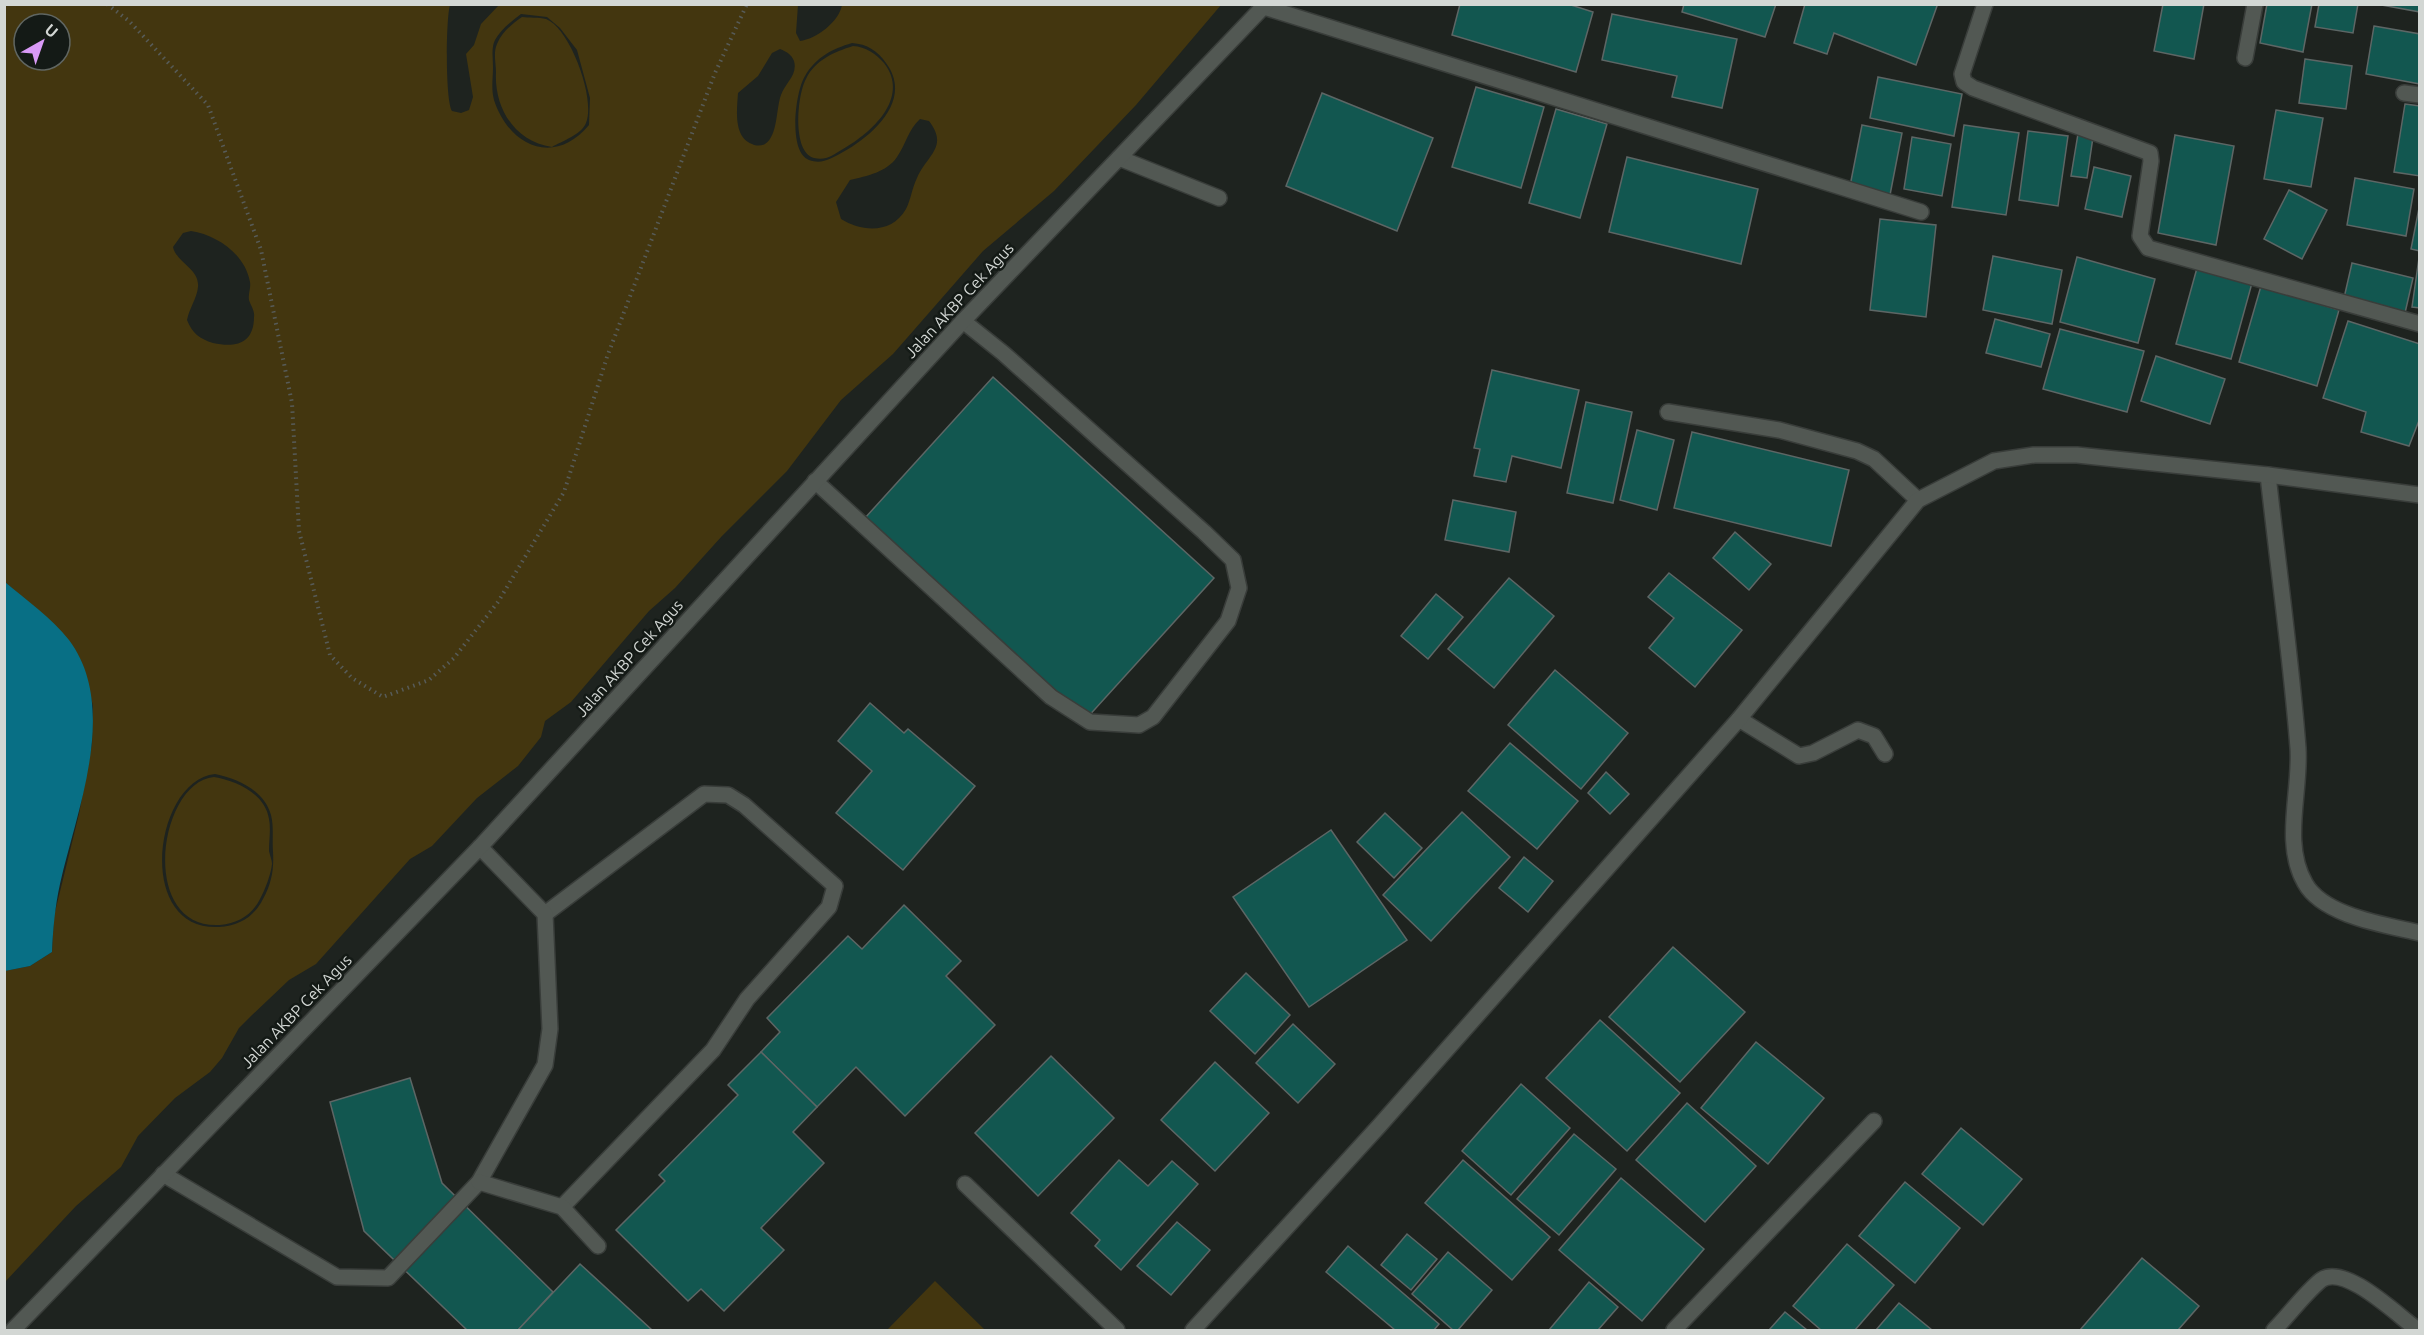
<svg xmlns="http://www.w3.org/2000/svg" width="2424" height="1335" viewBox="0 0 2424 1335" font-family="Ubuntu,sans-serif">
  <rect width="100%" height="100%" fill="#1e231f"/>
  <g fill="#43360f" fill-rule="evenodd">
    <path d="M5,5H450C446,18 445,100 452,111L461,113L469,110L473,97L466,54L474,45L481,24L499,5H798L796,33L800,41C816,39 839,22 842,5H1221L1136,105L1054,191L983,251L893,354L841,400L787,471L722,536L675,588L649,611L571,702L545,721L541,737L518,766L477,798L432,846L410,859L316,964L289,980L251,1016L239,1028L222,1058L210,1072L175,1098L138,1136L121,1167L76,1206L5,1282V971L30,966L52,952L54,916L79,814L92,744L93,706L85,672L45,617L5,582ZM521,14L547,17L560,28L577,50L590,98L589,125C554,167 509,146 494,100C491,88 493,79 493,67C493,58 491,48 495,40C501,29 512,21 521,14ZM24,24H60V60H24ZM852,43C867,44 878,51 886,63C913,99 874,135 843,152C832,158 822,165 809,160C788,152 795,92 805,76C816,57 832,49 852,43ZM780,49C787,52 791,54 794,61C798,75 785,83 781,95C776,108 778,136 765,144C761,146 756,146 752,144C733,137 737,109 738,93L758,76L772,53ZM920,119L929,121C949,147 927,155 917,178C912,188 911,199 906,209C892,234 862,232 841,219L836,202L850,180C867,176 887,172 897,157C906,144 908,130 920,119ZM191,231C217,235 245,254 250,282C251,288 248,294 249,300C251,306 255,311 254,317C254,344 235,348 213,343C200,339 192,333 187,320C189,309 197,298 198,287C200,269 176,262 173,247L183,233ZM215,774C238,779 264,790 271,815C274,827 272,839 273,852C274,868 272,883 263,899C254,917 239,926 219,927C134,931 154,780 215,774Z"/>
    <path d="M522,17C529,18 539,17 546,19C570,28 596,99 586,123C581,135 562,141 552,147C515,142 494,108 496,72C496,63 493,53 497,44C502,32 512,24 522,17Z"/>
    <path d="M853,46C866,47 875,53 884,63C911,98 871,133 843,149C833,155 826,161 814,158C792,152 797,95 806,79C815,60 834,52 853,46Z"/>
    <path d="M214,777C236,781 265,793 269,819C271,829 269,840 269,851C270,856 272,860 272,864C271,874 265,890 260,899C252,915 238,923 220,925C138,930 158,782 214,777Z"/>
    <path d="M935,1281L985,1330H887Z"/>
  </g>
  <path fill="#086f85" d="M5,582C26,600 52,618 69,640C120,708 76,812 60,884C55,907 53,929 52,952L30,966L5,971Z"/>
  <g fill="#125750" stroke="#5d6665" stroke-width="1.5">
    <path d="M1460,4H1568L1593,12L1576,72L1452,35Z"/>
    <path d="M1684,4H1776L1765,37L1682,12Z"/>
    <path d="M1805,4H1934L1937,6L1916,65L1834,33L1827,54L1794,43Z"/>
    <path d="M2163,4H2204L2194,59L2154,51Z"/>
    <path d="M2267,4H2312L2303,52L2260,43Z"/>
    <path d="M2319,4H2358L2353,33L2315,27Z"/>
    <path d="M2376,4H2420V12Z"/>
    <path d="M1612,14L1737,39L1722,108L1672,97L1677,76L1602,60Z"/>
    <path d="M2374,26L2420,34V84L2366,74Z"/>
    <path d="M2305,59L2352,66L2346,109L2299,103Z"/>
    <path d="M1878,77L1962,94L1954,136L1870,118Z"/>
    <path d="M1476,87L1544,107L1521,188L1452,167Z"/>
    <path d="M1322,93L1433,138L1397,231L1286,186Z"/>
    <path d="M2405,104L2420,106V176L2394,172Z"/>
    <path d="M1556,109L1607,124L1580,218L1529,203Z"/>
    <path d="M2276,110L2323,118L2311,187L2264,179Z"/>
    <path d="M1862,125L1902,133L1890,195L1850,186Z"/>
    <path d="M1964,125L2019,133L2006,215L1952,207Z"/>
    <path d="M2028,131L2068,136L2058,206L2019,200Z"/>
    <path d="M2078,134L2093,137L2087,178L2071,176Z"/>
    <path d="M2175,135L2234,146L2216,245L2158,233Z"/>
    <path d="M1912,137L1951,144L1942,196L1904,189Z"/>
    <path d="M1627,157L1758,189L1741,264L1609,232Z"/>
    <path d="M2094,167L2131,176L2122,217L2085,209Z"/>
    <path d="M2355,178L2414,189L2406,236L2347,225Z"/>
    <path d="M2289,190L2327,210L2302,259L2264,239Z"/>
    <path d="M2420,203V251L2411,249Z"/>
    <path d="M1880,219L1936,225L1926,317L1870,310Z"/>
    <path d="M1993,256L2062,270L2052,324L1983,310Z"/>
    <path d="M2077,257L2155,279L2138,343L2060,322Z"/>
    <path d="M2419,258H2420V308L2412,307Z"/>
    <path d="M2352,263L2413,278L2405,313L2344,298Z"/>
    <path d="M2197,268L2252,283L2231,359L2176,344Z"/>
    <path d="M2261,286L2339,310L2317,386L2239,362Z"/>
    <path d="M1995,319L2050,334L2041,367L1986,353Z"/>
    <path d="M2348,321L2420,344V418L2409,446L2361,432L2366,412L2323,398Z"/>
    <path d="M2060,329L2144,351L2127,412L2043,389Z"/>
    <path d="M2156,356L2225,379L2210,424L2141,401Z"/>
    <path d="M1492,370L1579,390L1561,468L1512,456L1506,482L1474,476L1480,449L1474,448Z"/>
    <path d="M993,377L1214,578L1086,719L865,518Z"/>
    <path d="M1586,402L1632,412L1613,503L1567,493Z"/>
    <path d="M1637,430L1674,440L1657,510L1620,500Z"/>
    <path d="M1692,432L1849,470L1831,546L1674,508Z"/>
    <path d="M1453,500L1516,512L1509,552L1445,540Z"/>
    <path d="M1735,532L1771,564L1749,590L1713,558Z"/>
    <path d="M1669,573L1742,630L1695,687L1649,648L1674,618L1648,597Z"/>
    <path d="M1509,578L1554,616L1494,688L1448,649Z"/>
    <path d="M1436,594L1463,617L1428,659L1401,636Z"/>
    <path d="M1555,670L1628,733L1581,789L1508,725Z"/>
    <path d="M870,703L904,733L908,729L975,786L903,870L836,813L872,771L838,741Z"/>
    <path d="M1510,743L1578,801L1537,849L1468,791Z"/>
    <path d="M1606,772L1629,794L1610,814L1588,793Z"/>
    <path d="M1462,812L1510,857L1431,941L1383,895Z"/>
    <path d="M1385,813L1422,848L1394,878L1357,842Z"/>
    <path d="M1331,830L1407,940L1309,1007L1233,897Z"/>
    <path d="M1524,857L1553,881L1528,912L1499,888Z"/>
    <path d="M904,905L961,961L946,976L995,1025L905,1116L856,1067L817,1107L761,1052L780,1032L767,1018L848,936L862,949Z"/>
    <path d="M1673,947L1745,1012L1680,1082L1609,1017Z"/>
    <path d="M1246,973L1290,1015L1255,1054L1210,1011Z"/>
    <path d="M1600,1020L1680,1093L1627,1151L1546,1078Z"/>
    <path d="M1293,1024L1335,1064L1298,1103L1256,1063Z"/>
    <path d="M1756,1042L1824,1098L1768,1164L1701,1108Z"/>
    <path d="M761,1052L817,1107L793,1132L824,1163L761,1228L784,1250L724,1311L701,1289L688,1301L616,1230L665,1181L659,1175L738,1095L728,1085Z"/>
    <path d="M1051,1056L1114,1118L1038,1196L975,1133Z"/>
    <path d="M1215,1062L1269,1113L1215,1171L1161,1120Z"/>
    <path d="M410,1078L442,1183L553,1292L518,1330H467L364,1231L330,1102Z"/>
    <path d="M1521,1084L1570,1128L1511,1195L1462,1151Z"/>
    <path d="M1687,1103L1756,1166L1705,1222L1636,1160Z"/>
    <path d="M1961,1128L2022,1179L1983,1225L1922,1174Z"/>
    <path d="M1574,1134L1616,1169L1559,1235L1517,1199Z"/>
    <path d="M1119,1160L1148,1186L1172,1161L1198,1184L1121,1270L1095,1246L1100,1240L1071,1213Z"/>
    <path d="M1463,1160L1550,1237L1512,1280L1425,1203Z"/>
    <path d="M1621,1178L1704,1249L1642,1321L1559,1250Z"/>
    <path d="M1905,1182L1960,1228L1915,1283L1859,1236Z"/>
    <path d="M1177,1222L1210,1250L1171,1295L1137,1266Z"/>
    <path d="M1407,1234L1437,1259L1411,1290L1381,1265Z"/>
    <path d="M1847,1244L1894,1285L1855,1330H1821L1793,1306Z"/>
    <path d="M1348,1246L1439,1324L1434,1330H1395L1326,1272Z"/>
    <path d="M1448,1252L1492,1290L1458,1330H1453L1412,1294Z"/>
    <path d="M2142,1258L2199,1306L2178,1330H2080Z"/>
    <path d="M580,1264L652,1330H518Z"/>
    <path d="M1589,1282L1618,1307L1598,1330H1549Z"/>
    <path d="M1899,1303L1932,1330H1876Z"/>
    <path d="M1785,1312L1807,1330H1769Z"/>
  </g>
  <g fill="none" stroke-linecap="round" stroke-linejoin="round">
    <defs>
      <g id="service">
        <path d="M1119,158L1219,198"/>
        <path d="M815,481L1051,697L1090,722L1139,725L1153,717L1228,621L1239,588L1233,560L1204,532L1003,353L963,321"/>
        <path d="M545,914L704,794L728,795L744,805L835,886L829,907L747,999L713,1050L562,1207"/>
        <path d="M163,1174L337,1277L388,1278L479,1182L545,1065L550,1029L545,914L480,847"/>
        <path d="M479,1182L562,1207L598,1246"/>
      </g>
      <g id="minor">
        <path d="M1985,4L1962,74L1964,82L1973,88L2150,153L2151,161L2140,236L2148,248L2420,324"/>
        <path d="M1264,7L1921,212"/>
        <path d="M2245,58L2255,4"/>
        <path d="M2404,93L2420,95"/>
        <path d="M1668,412L1779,430L1857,451L1874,459L1918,500"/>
        <path d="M2268,475C2278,566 2291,657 2298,748C2301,791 2282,843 2305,883C2323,916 2386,925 2420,933"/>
        <path d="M1739,719L1799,756L1813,753L1858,730L1874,736L1885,754"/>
        <path d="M965,1184L1117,1330"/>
        <path d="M1193,1330L1380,1125L1739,719L1918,500L1994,461L2034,455H2077L2268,475L2420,495"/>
        <path d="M1674,1330L1874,1121"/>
        <path d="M2274,1330C2289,1315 2304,1294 2321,1280C2345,1263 2398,1316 2418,1330"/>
      </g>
      <path id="secondary" d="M13,1330L480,847L963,321L1266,4"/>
    </defs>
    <use href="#service" stroke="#393d3a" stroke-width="18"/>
    <use href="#minor" stroke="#393d3a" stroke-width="18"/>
    <use href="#secondary" stroke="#393d3a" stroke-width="18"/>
    <path stroke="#575b58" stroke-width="4" stroke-dasharray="1.5 4.5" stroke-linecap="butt" d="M107,4L129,21L208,105L261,250L292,403L299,531L330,655L352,678L383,697L429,680L454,658L498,602L564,492L607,357L715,73L747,4"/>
    <use href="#service" stroke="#525853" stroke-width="15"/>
    <use href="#minor" stroke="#525853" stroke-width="15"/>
    <use href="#secondary" stroke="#525853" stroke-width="15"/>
  </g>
  <g text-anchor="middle" stroke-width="5" stroke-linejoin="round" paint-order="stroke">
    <g font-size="16" fill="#d3d7d4" stroke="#141a16">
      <text transform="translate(959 300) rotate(-47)" y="6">Jalan AKBP Cek Agus</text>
      <text transform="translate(629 658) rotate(-48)" y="6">Jalan AKBP Cek Agus</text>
      <text transform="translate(296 1011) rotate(-46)" y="6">Jalan AKBP Cek Agus</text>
    </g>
  </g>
  <rect width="2424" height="1335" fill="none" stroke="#d3d7d4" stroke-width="12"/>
  <g transform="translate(42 42) rotate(40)"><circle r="28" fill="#141a16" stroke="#606662" stroke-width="1.5"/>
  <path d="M0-4.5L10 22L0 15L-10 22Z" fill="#d99af7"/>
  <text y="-9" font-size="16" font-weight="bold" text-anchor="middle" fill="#d3d7d4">U</text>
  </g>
</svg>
